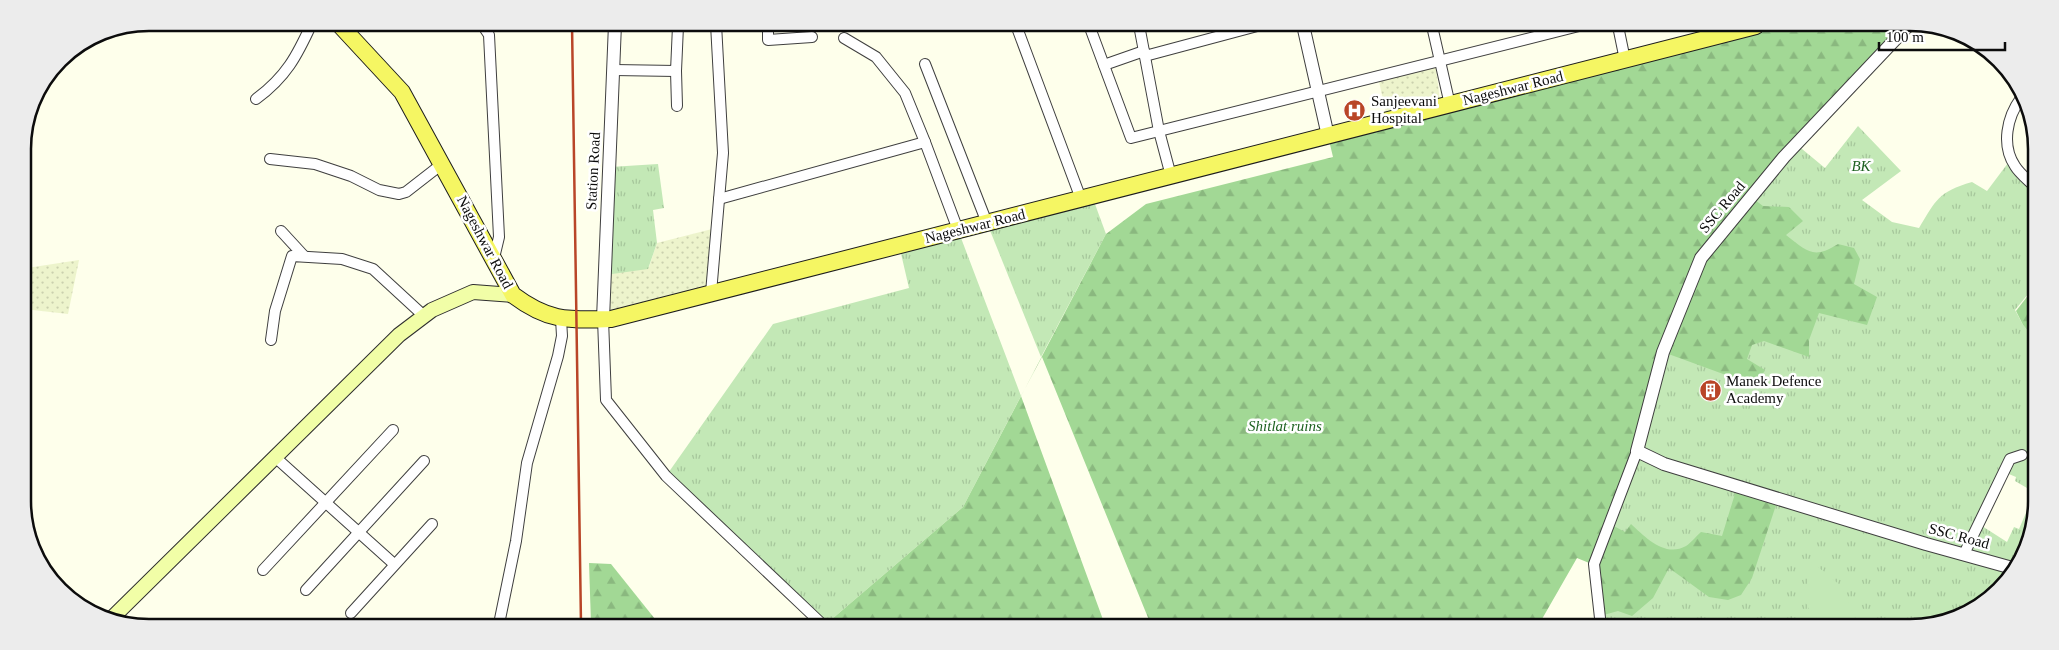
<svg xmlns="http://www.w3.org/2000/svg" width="2059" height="650" viewBox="0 0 2059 650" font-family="'Times New Roman',serif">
  <defs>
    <pattern id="farmland-dots" width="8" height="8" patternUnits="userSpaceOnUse" patternTransform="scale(1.25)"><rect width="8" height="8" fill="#edf4cc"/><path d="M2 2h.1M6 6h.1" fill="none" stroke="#cad0ae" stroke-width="1.8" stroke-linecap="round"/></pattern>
    <pattern id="grass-tufts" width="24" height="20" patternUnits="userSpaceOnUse" patternTransform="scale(1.25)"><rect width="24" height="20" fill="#c3e8b6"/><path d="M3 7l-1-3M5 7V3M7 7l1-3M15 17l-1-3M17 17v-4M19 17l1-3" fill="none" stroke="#a6c69b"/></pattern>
    <pattern id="forest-firs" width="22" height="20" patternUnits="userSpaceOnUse" patternTransform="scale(1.25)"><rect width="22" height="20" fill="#a2d895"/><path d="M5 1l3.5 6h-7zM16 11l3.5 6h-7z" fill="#8ab87f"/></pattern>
  </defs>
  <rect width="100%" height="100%" fill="#feffeb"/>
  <g fill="url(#farmland-dots)">
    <path d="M1435,60L1440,101L1386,113L1378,77Z"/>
    <path d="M716,228L711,293L611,319L605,275L649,267L657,243Z"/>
    <path d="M79,260L68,314L24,309L27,268Z"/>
  </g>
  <g fill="url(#grass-tufts)">
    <path d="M1858,126L1901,171L1862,200L1892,222L1919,228C1936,200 1938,192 1972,182L1987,191L2011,159L2034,186L2033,288L2015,310L2023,325L2033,337L2032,477L2027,488L2015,481L2016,477L2004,472L1982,526L2007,542L2014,527L2019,529L2032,499V534L2015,572L1987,601L1918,627H1601L1594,564L1663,352L1701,258L1796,144L1825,168Z"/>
    <path d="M658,164L664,208L653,210L657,243L648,269L605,275L610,167Z"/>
    <path d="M1092,196L1106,234L1041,357L987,223Z"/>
    <path d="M958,230L1021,396L963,507L825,625L666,476L773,324L909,288L899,245Z"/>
  </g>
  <g fill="url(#forest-firs)">
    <path d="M1756,26L1908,27L1751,197L1763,206L1789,207L1803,221L1786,235C1807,251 1813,260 1838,244L1854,248L1860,259L1854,284L1877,297L1867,325L1819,313L1809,340V357L1764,341L1752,345L1747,359L1765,370L1756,386L1663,352L1669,334L1656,353L1637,451L1610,524L1625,532L1631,524C1645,537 1665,558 1686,546C1691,543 1696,536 1701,532L1722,536L1738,484L1778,499L1752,578L1741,595L1728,600L1709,597L1669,568L1653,598L1632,616L1618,611L1600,616L1594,565L1577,558L1538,626L1151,625L1042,357L1021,396L1105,625H825L963,507L1106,234L1146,204L1333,157L1328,136Z"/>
    <path d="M2033,289V337L2023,325L2016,311Z"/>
    <path d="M589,563L611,564L659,624H591Z"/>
  </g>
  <path fill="#c3e8b6" d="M1812,562L1841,586L1859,627H1820L1814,610L1810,611L1801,593L1807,584Z"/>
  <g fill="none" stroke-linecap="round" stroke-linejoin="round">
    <defs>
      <g id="minor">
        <path d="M481,23L489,35L499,237L494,258"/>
        <path d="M768,24V40L812,37"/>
        <path d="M1016,25L1081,199"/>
        <path d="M1089,25L1131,138L1579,26"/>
        <path d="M1139,25L1159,131L1171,176"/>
        <path d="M1432,26L1450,105"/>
        <path d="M1618,26L1625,60"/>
        <path d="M844,38L876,57L905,93L925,142"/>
        <path d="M1145,56L1261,25"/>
        <path d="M925,64L987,223"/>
        <path d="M1104,65L1144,51"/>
        <path d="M614,70L676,71L678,26L615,25"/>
        <path d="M676,71L677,106"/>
        <path d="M2021,98C2007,117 2001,145 2015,166C2019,173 2028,180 2034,186"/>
        <path d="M256,99C286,77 297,56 312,23"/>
        <path d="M270,159L315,164L351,176L379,190L399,194L406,192L442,164"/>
        <path d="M719,199L925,142L958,230"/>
        <path d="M2034,210V194"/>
        <path d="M281,231L304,256"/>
        <path d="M711,293L723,153L716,24"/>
        <path d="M603,319L606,400L666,476L823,625"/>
        <path d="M271,340L275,311L292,256L342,259L373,269L424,316"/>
        <path d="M275,457L394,564"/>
        <path d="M1964,554L2010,459L2022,455"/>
        <path d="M263,570L393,430"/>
        <path d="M306,590L424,461"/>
        <path d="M351,613L432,524"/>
        <path d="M499,624L516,541L527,463L558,356L562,336L561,319"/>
        <path d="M1601,627L1594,564L1637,451"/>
      </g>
      <g id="tertiary">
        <path d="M1303,25L1328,136"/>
        <path d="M1907,27L1784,157L1701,258L1663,352L1637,451L1664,464L1926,544L2016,569"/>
        <path d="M603,319L615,24"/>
      </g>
      <path id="secondary" d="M110,620L399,335L432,310L473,292L513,295"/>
      <path id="primary" d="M338,23L402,92L513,295C549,322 568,320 611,319L1756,26"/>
    </defs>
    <use href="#minor" stroke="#3f3f3f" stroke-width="12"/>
    <use href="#tertiary" stroke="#3f3f3f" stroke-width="14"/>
    <use href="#secondary" stroke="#2e2e2e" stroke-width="16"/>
    <use href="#primary" stroke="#1d1d1d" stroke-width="18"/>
    <use href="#minor" stroke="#fff" stroke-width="10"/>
    <use href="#tertiary" stroke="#fff" stroke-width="12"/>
    <use href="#secondary" stroke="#f1fea7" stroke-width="14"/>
    <use href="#primary" stroke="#f5f663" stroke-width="16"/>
    <path stroke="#b94527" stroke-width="2.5" d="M572,24L581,624"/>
  </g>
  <defs>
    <symbol id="hospital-disc" viewBox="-11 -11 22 22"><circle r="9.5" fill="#b94527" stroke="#fff"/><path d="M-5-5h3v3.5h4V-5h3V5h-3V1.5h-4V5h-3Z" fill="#fff"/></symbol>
    <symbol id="building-disc" viewBox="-11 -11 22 22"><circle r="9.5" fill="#b94527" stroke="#fff"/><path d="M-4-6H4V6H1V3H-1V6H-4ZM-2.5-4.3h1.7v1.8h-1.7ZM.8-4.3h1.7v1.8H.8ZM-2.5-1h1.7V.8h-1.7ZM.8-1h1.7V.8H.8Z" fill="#fff"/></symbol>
  </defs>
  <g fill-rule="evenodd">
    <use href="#hospital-disc" x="1342" y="98" width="25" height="25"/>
    <use href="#building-disc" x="1698" y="378" width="25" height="25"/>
  </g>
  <g text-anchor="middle" stroke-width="5" stroke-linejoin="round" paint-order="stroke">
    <g font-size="15" fill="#0c0c0c" stroke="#fff">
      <text transform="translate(1513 88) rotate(-14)" y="5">Nageshwar Road</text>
      <text transform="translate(593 171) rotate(-87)" y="5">Station Road</text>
      <text transform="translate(1722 207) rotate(-50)" y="5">SSC Road</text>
      <text transform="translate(975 226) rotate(-14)" y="5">Nageshwar Road</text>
      <text transform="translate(485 242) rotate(62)" y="5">Nageshwar Road</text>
      <text transform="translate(1959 536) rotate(15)" y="5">SSC Road</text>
    </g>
    <g font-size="15" fill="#0c0c0c" stroke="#fff" text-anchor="start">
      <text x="1371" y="106">Sanjeevani<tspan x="1371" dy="17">Hospital</tspan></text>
      <text x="1726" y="386">Manek Defence<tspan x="1726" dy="17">Academy</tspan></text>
    </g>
    <g font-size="15" font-style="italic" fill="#1e6221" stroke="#fff">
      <text x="1861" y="171">BK</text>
      <text x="1285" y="431">Shitlat ruins</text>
    </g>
  </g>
  <path d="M0 0H2059V650H0ZM149 31H1910A118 118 0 0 1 2028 149V501A118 118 0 0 1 1910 619H149A118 118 0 0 1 31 501V149A118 118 0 0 1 149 31Z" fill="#ececec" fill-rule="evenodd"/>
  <path fill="none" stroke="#0c0c0c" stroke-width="2.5" d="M149 31H1910A118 118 0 0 1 2028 149V501A118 118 0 0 1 1910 619H149A118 118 0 0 1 31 501V149A118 118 0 0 1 149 31Z"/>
  <path d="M1879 42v8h126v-8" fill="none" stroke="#0c0c0c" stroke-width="2.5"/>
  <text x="1886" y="42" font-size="15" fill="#0c0c0c" stroke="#ffffff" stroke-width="4" paint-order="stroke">100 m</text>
</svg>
